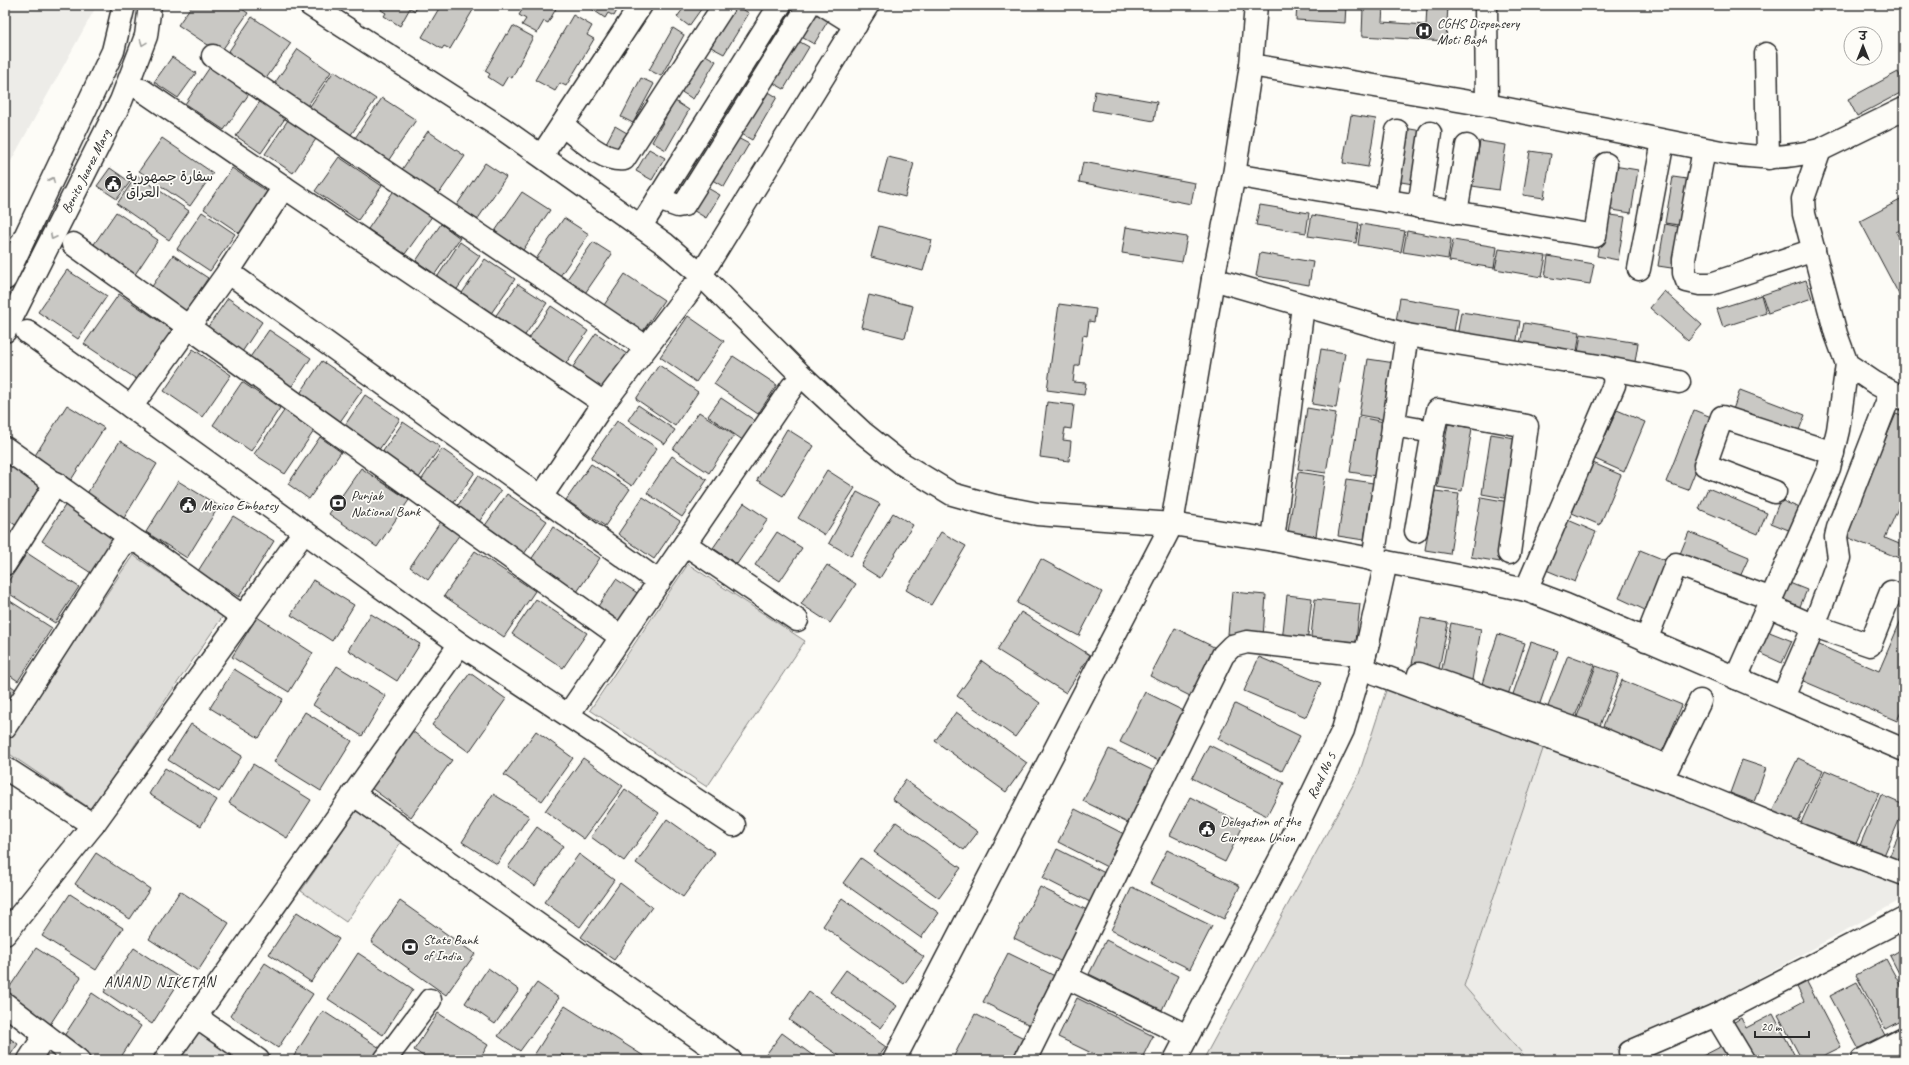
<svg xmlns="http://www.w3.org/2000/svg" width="1909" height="1065" viewBox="0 0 1909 1065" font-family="Caveat,'Playpen Sans Arabic','Playpen Sans Deva',sans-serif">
  <rect width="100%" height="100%" fill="#fdfcf7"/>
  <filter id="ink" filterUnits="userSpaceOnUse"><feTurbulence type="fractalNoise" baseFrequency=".025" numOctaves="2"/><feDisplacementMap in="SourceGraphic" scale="8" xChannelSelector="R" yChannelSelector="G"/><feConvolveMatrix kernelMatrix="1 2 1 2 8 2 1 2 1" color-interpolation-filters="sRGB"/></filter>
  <g filter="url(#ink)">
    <g fill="#edece8">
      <path d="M5,5H97L5,172Z"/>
      <path d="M1549,731L1904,878V898L1610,1060H1528L1464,986Z"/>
    </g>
    <g fill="#dfdeda" stroke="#858482">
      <path d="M133,555L223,616L91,809L5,751V744Z"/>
      <path d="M688,564L805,641L707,787L590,710Z"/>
      <path d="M1390,678L1549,731L1464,986L1528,1060H1203L1359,774Z"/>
      <path d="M356,811L401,842L346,922L301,891Z"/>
      <path d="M196,1031L239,1060H176Z"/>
    </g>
    <g fill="#c9c8c4" stroke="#2b2b2b">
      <path d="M192,5H236L248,13L220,53L178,25Z"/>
      <path d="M383,5H418L415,11L410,8L400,26L384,16L386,13L381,10Z"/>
      <path d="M441,5H476L450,49L444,46L442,49L422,37Z"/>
      <path d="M525,5H558L548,23L544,21L537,33L522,25L526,19L519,15Z"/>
      <path d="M586,5H620L614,16L608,13L605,18Z"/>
      <path d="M686,5H704L689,26L677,17Z"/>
      <path d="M735,5L749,13L724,54L709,46Z"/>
      <path d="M1297,5H1346L1345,23L1296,20Z"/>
      <path d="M1425,5H1448L1446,41L1362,36L1363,7H1383L1382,22L1426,25L1427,5Z"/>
      <path d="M811,9L829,19L814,44L796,34Z"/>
      <path d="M573,15L592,26L587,35L594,39L566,86L560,83L555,91L535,80Z"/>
      <path d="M252,17L291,43L265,80L227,54Z"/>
      <path d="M513,26L533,37L512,78L508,76L502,86L488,77L490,74L485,71L506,34L508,35Z"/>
      <path d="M673,28L684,35L661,76L649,70Z"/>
      <path d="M793,38L809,47L784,89L768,80Z"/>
      <path d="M298,49L331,72L303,112L270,90Z"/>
      <path d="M702,53L716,61L693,99L680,91Z"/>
      <path d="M172,57L196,73L178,98L154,82Z"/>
      <path d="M212,64L251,91L224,130L185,104Z"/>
      <path d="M334,71L376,99L345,143L304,115Z"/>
      <path d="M1898,72L1904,84V91L1857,116L1848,99Z"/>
      <path d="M641,78L654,84L633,123L621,117Z"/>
      <path d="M760,87L777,97L752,140L735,130Z"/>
      <path d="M1095,91L1157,102L1154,121L1092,110Z"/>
      <path d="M382,98L416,120L386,164L353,141Z"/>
      <path d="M261,100L286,117L261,153L236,136Z"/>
      <path d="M675,101L689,110L666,150L652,142Z"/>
      <path d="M1351,115L1376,119L1368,167L1343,163Z"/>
      <path d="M290,117L318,136L293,173L265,154Z"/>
      <path d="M615,126L627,133L616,151L605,145Z"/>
      <path d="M1404,128L1422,131L1413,184L1395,181Z"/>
      <path d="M428,131L465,156L438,195L401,171Z"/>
      <path d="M734,136L749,144L724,187L709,178Z"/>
      <path d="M162,138L213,173L190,206L139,171Z"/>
      <path d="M1480,141L1506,145L1499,190L1472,186Z"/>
      <path d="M649,149L665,158L652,180L636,171Z"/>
      <path d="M1530,151L1551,154L1544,198L1523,195Z"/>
      <path d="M339,157L382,186L358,220L315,191Z"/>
      <path d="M888,157L914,163L905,197L879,190Z"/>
      <path d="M1083,162L1195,183L1191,204L1079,182Z"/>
      <path d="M485,163L506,177L471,229L450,215Z"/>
      <path d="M1614,166L1638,170L1631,213L1606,209Z"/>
      <path d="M110,168L130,182L117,199L97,186Z"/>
      <path d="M232,168L271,194L242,235L204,209Z"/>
      <path d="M137,175L189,211L169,240L117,204Z"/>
      <path d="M1673,177L1694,180L1686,226L1665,223Z"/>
      <path d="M704,186L720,195L706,218L691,209Z"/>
      <path d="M395,189L433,215L405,254L368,229Z"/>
      <path d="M522,192L550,210L519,256L491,237Z"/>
      <path d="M1904,198V228L1896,232L1904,246V304L1860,221Z"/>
      <path d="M1260,205L1309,213L1306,233L1256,225Z"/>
      <path d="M116,212L158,240L132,279L90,250Z"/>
      <path d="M202,212L235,234L210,271L177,249Z"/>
      <path d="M1604,214L1625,217L1618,260L1597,256Z"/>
      <path d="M1312,215L1359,223L1356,243L1308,236Z"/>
      <path d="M564,218L589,234L558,279L534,262Z"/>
      <path d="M441,224L460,238L435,274L416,261Z"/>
      <path d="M1361,224L1405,231L1401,252L1358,245Z"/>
      <path d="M1665,224L1685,228L1678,269L1658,266Z"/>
      <path d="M879,226L932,240L923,271L871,257Z"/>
      <path d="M1126,227L1187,237L1182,262L1122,253Z"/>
      <path d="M1407,231L1451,239L1448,259L1403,252Z"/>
      <path d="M1453,240L1497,247L1494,268L1449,261Z"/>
      <path d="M460,242L480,256L455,292L436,279Z"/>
      <path d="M593,242L612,254L579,302L560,289Z"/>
      <path d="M1499,249L1546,256L1542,277L1495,269Z"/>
      <path d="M1260,253L1313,262L1309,285L1256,276Z"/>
      <path d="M173,255L208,278L182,317L147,294Z"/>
      <path d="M1548,256L1594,264L1590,284L1545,277Z"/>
      <path d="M485,259L515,279L485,322L456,302Z"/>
      <path d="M67,270L107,296L78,339L38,312Z"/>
      <path d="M625,274L664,300L637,340L598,314Z"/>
      <path d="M1806,280L1812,298L1768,313L1762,295Z"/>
      <path d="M518,284L547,303L521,341L492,321Z"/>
      <path d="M1664,291L1702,325L1688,341L1650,308Z"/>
      <path d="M119,294L175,332L141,382L84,344Z"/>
      <path d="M869,295L913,306L905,338L861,327Z"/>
      <path d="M1761,295L1766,313L1723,327L1717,309Z"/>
      <path d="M228,298L262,322L240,355L205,331Z"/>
      <path d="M1400,298L1458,308L1453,337L1395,327Z"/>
      <path d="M1059,304L1096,309L1094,322L1089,321L1087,336L1083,335L1079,366H1075L1073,382L1086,383L1084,395L1047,390Z"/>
      <path d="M551,306L588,331L562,369L525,344Z"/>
      <path d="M1461,312L1520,321L1516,346L1457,336Z"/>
      <path d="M688,316L724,341L696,382L660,357Z"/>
      <path d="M1524,323L1580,332L1576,358L1519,349Z"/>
      <path d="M269,330L311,358L288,392L246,363Z"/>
      <path d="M596,333L630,356L602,397L568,374Z"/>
      <path d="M1581,334L1638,343L1634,368L1577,359Z"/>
      <path d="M193,349L231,375L202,417L164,391Z"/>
      <path d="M1321,349L1345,353L1336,408L1312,404Z"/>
      <path d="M733,356L777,385L758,414L714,384Z"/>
      <path d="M1368,359L1395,363L1386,420L1359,415Z"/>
      <path d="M322,361L363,389L337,426L297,398Z"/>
      <path d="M659,365L698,392L675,426L636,399Z"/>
      <path d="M242,382L280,408L251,451L213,425Z"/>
      <path d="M1740,390L1805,415L1795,440L1731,415Z"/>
      <path d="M365,395L400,419L376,454L341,431Z"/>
      <path d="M721,398L757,422L744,441L708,416Z"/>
      <path d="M1047,402L1074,405L1071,429L1065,428L1063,440L1071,441L1069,461L1040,457Z"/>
      <path d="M67,405L104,428L71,480L34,457Z"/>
      <path d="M638,405L675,430L665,444L628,420Z"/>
      <path d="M286,408L316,428L285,474L254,454Z"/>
      <path d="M1307,408L1336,413L1326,473L1298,469Z"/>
      <path d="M1617,410L1645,422L1624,472L1595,459Z"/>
      <path d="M1694,410L1716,419L1688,490L1666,482Z"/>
      <path d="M699,412L734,435L709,473L673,449Z"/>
      <path d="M1896,414L1904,417V495L1885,538L1904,546V560L1844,536Z"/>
      <path d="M1359,417L1384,422L1376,476L1350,472Z"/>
      <path d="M617,421L657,448L632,486L591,458Z"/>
      <path d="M403,422L440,447L416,482L379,457Z"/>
      <path d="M1448,424L1472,428L1462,491L1437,487Z"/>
      <path d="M787,429L814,446L783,496L757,480Z"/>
      <path d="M1491,434L1520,439L1510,499L1482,494Z"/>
      <path d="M320,437L341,452L309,499L288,484Z"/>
      <path d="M120,441L157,464L124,518L86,495Z"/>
      <path d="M442,449L475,472L451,507L418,485Z"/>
      <path d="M672,456L707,480L682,517L647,493Z"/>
      <path d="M5,461L43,484L17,526L5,518Z"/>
      <path d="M1593,463L1621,475L1600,525L1572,513Z"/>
      <path d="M591,464L630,489L605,526L566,500Z"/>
      <path d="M361,468L409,500L377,547L329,514Z"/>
      <path d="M827,470L855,488L825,535L798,518Z"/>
      <path d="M1298,472L1325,476L1316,536L1288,532Z"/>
      <path d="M478,476L501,491L476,526L454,511Z"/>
      <path d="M1347,479L1373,483L1364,540L1338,536Z"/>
      <path d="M178,481L219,506L187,558L146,532Z"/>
      <path d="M1708,488L1767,513L1758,534L1699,509Z"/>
      <path d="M1435,491L1459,494L1450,554L1425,550Z"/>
      <path d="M857,492L880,504L851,556L829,543Z"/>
      <path d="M507,494L547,521L524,554L484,527Z"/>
      <path d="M643,497L680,521L654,559L618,534Z"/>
      <path d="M1481,497L1509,502L1500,562L1471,557Z"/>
      <path d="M1780,500L1805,510L1796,533L1771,523Z"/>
      <path d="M744,503L768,519L737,564L713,548Z"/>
      <path d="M66,504L116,536L91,573L42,541Z"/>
      <path d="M893,513L913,525L880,578L861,566Z"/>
      <path d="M233,516L274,541L239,597L198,571Z"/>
      <path d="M1568,520L1596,532L1575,582L1546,570Z"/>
      <path d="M441,521L460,534L428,580L410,567Z"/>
      <path d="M553,527L600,558L573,598L526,567Z"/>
      <path d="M5,530L12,535L5,546Z"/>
      <path d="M777,532L802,548L780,581L755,565Z"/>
      <path d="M941,532L966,546L931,605L906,590Z"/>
      <path d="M1689,532L1749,557L1739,579L1680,554Z"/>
      <path d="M1640,550L1667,561L1645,610L1619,598Z"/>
      <path d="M475,551L535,591L504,637L444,596Z"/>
      <path d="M27,553L79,587L55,623L5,591V586Z"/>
      <path d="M1041,559L1102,592L1079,636L1017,603Z"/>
      <path d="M827,565L856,584L830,623L801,604Z"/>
      <path d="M616,579L642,596L620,628L595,611Z"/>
      <path d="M313,580L354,605L332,641L291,615Z"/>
      <path d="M1782,580L1807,590L1798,611L1774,601Z"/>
      <path d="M1232,592L1266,595L1263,637L1228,634Z"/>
      <path d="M1287,595L1312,598L1307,644L1282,641Z"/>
      <path d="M7,599L52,628L18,681L5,672V601Z"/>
      <path d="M536,599L587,633L563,668L512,634Z"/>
      <path d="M1315,599L1360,604L1355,651L1310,646Z"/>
      <path d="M1021,612L1090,655L1066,693L997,650Z"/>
      <path d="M1904,613V705L1897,721L1801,680L1817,644L1879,671Z"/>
      <path d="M371,614L420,644L397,681L348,650Z"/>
      <path d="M257,617L313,653L289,692L232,657Z"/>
      <path d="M1421,618L1448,623L1438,674L1411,669Z"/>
      <path d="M1451,623L1481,629L1472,680L1441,674Z"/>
      <path d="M1175,628L1220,650L1196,699L1150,676Z"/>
      <path d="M1767,631L1792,641L1782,663L1758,652Z"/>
      <path d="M1498,634L1525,643L1508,695L1481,687Z"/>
      <path d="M1531,642L1558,651L1538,709L1511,700Z"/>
      <path d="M1568,655L1595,665L1574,719L1547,709Z"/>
      <path d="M1259,657L1321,683L1306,717L1244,691Z"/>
      <path d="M982,661L1040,703L1015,737L957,696Z"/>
      <path d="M337,666L386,696L362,736L313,705Z"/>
      <path d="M1596,666L1619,674L1598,731L1575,722Z"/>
      <path d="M234,669L283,699L259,738L210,708Z"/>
      <path d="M470,673L506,699L469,752L432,725Z"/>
      <path d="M1622,680L1682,705L1659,760L1599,736Z"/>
      <path d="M5,682L17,690L5,708Z"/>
      <path d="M1145,692L1192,715L1167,765L1120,742Z"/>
      <path d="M1235,704L1300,736L1282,771L1218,739Z"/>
      <path d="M305,712L352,741L321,791L274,762Z"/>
      <path d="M956,712L1027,763L1006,792L935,741Z"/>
      <path d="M191,724L242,756L219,792L168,760Z"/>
      <path d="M412,731L452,760L411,817L371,788Z"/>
      <path d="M536,731L573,758L542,801L504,775Z"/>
      <path d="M1209,745L1284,783L1267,816L1192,778Z"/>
      <path d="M1109,749L1160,774L1134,826L1083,801Z"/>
      <path d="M583,758L623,786L584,839L545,811Z"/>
      <path d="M1798,758L1823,770L1797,824L1772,812Z"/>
      <path d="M1742,760L1766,768L1754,802L1730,793Z"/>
      <path d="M253,764L311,800L287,838L229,803Z"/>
      <path d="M165,768L217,800L201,826L149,794Z"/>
      <path d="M1825,770L1879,793L1854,848L1800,825Z"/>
      <path d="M905,780L978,832L964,850L892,799Z"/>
      <path d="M625,789L659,813L624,861L591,837Z"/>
      <path d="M493,794L529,816L497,864L462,842Z"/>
      <path d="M1881,795L1904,805V809L1882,860L1858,850Z"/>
      <path d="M1190,797L1244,824L1225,862L1170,835Z"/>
      <path d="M1075,809L1126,835L1109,868L1058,842Z"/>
      <path d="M667,819L715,853L683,897L636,863Z"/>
      <path d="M896,822L961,868L939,898L874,852Z"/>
      <path d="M1904,823V867L1888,860Z"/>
      <path d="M537,827L563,846L535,886L508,867Z"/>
      <path d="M1057,849L1105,873L1090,902L1043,878Z"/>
      <path d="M1167,850L1240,886L1224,919L1150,883Z"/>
      <path d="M96,853L150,889L130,919L75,884Z"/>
      <path d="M579,854L614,880L580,927L544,902Z"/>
      <path d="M861,858L939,913L921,938L843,883Z"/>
      <path d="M620,883L652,907L614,960L581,937Z"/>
      <path d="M1040,887L1095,914L1070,966L1014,938Z"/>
      <path d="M1132,887L1212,926L1190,969L1111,930Z"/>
      <path d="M180,891L229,923L198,971L149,939Z"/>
      <path d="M70,894L123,928L96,970L42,936Z"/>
      <path d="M842,898L924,957L904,984L823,926Z"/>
      <path d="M400,901L475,954L446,995L371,942Z"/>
      <path d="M297,912L339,939L311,982L269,954Z"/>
      <path d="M1106,940L1178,976L1162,1010L1089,974Z"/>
      <path d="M36,948L81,977L49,1026L5,994Z"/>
      <path d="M134,948L181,979L152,1024L104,992Z"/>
      <path d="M1904,948V983L1890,956Z"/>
      <path d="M358,953L413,989L383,1035L328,999Z"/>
      <path d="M1008,953L1063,980L1038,1029L983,1002Z"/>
      <path d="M1886,959L1904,992V1019L1885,1029L1856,975Z"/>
      <path d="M265,963L313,994L278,1048L230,1016Z"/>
      <path d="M488,968L519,990L495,1024L465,1003Z"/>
      <path d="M846,970L897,1006L881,1028L830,992Z"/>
      <path d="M1807,982L1841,1047L1815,1060H1802L1778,1015L1804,1001L1797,987Z"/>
      <path d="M1857,982L1888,1041L1862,1055L1830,996Z"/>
      <path d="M537,983L559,998L520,1051L498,1036Z"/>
      <path d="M809,992L886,1047L876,1060H845L789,1020Z"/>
      <path d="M92,993L141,1026L119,1060H95L62,1039Z"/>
      <path d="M1077,998L1153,1036L1141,1060H1106L1058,1037Z"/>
      <path d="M565,1006L650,1060H571L561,1054L557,1060H531Z"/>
      <path d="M323,1011L383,1050L377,1060L292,1059Z"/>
      <path d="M438,1013L488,1045L479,1060H429L414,1050Z"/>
      <path d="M975,1014L1026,1039L1016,1060H952Z"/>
      <path d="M1773,1014L1797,1060H1751L1731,1024L1741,1018L1746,1028Z"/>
      <path d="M782,1033L819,1060H762Z"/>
      <path d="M5,1035L18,1044L7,1060H5Z"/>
      <path d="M1724,1045L1732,1060H1695Z"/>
    </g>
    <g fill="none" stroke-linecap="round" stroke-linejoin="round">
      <defs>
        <g id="minor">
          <path d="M310,5L500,127L665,244L701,275L801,375L862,432L901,463L952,494L995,506L1037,514L1172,524L1273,540L1474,579L1526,590L1566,605L1904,750"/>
          <path d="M824,5L856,25"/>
          <path d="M1486,5L1487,105"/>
          <path d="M1766,54L1768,158"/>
          <path d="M213,56L646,347"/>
          <path d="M1251,65L1487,105L1731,154C1767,159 1785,158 1820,150L1803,199L1804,214L1836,334L1847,364L1875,383L1904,399"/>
          <path d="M562,125C579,137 602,162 624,159L724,5"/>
          <path d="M1704,149L1684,259V273L1687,281L1700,284H1711L1814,250"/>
          <path d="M1820,150L1904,109"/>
          <path d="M542,155L641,5"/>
          <path d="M1234,175L1595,236L1606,164"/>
          <path d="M284,187L604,403"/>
          <path d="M658,199L678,206L684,205L809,5"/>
          <path d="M1386,201L1397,131"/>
          <path d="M1419,207L1430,133"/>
          <path d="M1456,213L1467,146"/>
          <path d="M641,226L780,5"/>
          <path d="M73,244L621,637"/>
          <path d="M1639,269L1663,141"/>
          <path d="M228,272L659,582"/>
          <path d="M701,275L867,6"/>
          <path d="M1213,279L1407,335L1373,560"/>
          <path d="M27,332L460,644L734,825"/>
          <path d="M1407,335L1605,367C1613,372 1615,375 1614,385L1526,590"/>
          <path d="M1607,368L1679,382"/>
          <path d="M1891,392L1838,528L1836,537L1839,558L1814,626L1870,645L1891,592"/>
          <path d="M131,407L228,272L284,187L142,90"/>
          <path d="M1393,425L1433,432L1416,531"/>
          <path d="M1433,432L1438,410L1527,426L1509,553"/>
          <path d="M5,448L137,542"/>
          <path d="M1775,492L1705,465L1722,417L1833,453"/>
          <path d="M541,497L604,403L691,289"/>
          <path d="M1273,540L1303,306"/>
          <path d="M685,544L797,620"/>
          <path d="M5,564L56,483"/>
          <path d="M1769,606L1814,626L1783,697"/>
          <path d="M1646,640L1676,564L1772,599"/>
          <path d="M1361,668L1690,790L1802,836L1904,874"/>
          <path d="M1419,674L1590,734L1668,767L1700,701"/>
          <path d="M1736,678L1829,468L1838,430L1847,364"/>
          <path d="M568,715L792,387"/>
          <path d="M5,727L121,547L127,542H137L143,545L243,617"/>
          <path d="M5,768L93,825"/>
          <path d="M353,794L730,1060"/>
          <path d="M5,934L93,825L304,532"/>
          <path d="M5,1004L78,1060"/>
          <path d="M196,1017L258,1060"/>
          <path d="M1187,1036L1066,977L1223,655L1232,646L1247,642L1365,655"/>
          <path d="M1630,1052L1716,1015"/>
          <path d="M29,1060L45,1035"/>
          <path d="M165,1060L460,644"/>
          <path d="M385,1060L430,1000"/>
          <path d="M894,1060L1172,524L1213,279L1234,175L1251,65L1256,5"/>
          <path d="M1025,1060L1066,977"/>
          <path id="s1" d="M1175,1060L1291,838L1343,730L1368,643L1386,562"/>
          <path d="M1743,1060L1716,1015L1904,918"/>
          <path d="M1862,1060L1904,1039"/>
        </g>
        <g id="tertiary">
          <path d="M5,279L113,51L124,5"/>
          <path id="s2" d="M5,331L121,101L146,36L150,5"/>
        </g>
      </defs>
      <use href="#minor" stroke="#2b2b2b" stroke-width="25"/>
      <use href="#tertiary" stroke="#2b2b2b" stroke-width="25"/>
      <use href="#minor" stroke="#fdfcf7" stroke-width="22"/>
      <use href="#tertiary" stroke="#fdfcf7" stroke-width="22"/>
    </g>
    <defs><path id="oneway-chevron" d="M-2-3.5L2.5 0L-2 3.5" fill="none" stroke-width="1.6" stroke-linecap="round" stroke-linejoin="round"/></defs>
    <g stroke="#9e9e9b">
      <use href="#oneway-chevron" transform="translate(143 43) rotate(111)"/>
      <use href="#oneway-chevron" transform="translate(52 180) rotate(-65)"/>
      <use href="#oneway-chevron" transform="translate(53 237) rotate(117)"/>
    </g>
  </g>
  <defs>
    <symbol id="hospital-disc" viewBox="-11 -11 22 22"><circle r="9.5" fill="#2b2b2b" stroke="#fdfcf7"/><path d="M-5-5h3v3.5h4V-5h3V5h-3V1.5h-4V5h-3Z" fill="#fff"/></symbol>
    <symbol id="civic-disc" viewBox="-11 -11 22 22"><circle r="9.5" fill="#2b2b2b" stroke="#fdfcf7"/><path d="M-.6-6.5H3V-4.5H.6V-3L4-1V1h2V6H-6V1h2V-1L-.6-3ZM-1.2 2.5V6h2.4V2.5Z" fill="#fff"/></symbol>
    <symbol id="bank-disc" viewBox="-11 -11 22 22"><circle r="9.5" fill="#2b2b2b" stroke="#fdfcf7"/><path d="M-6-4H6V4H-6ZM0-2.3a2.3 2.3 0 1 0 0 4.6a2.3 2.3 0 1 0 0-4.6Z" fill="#fff"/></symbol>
  </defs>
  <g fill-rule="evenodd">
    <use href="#hospital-disc" x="1414" y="21" width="20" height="20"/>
    <use href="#civic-disc" x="103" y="174" width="20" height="20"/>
    <use href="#bank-disc" x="328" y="493" width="20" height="20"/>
    <use href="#civic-disc" x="178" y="495" width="20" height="20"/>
    <use href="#civic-disc" x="1197" y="819" width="20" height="20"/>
    <use href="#bank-disc" x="400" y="937" width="20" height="20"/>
  </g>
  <g text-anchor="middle" stroke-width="3.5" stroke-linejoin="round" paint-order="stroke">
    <g font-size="14" fill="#2b2b2b" stroke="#fdfcf7" text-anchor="start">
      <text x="1437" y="28">CGHS Dispensery<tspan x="1437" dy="16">Moti Bagh</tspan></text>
      <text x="126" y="181">سفارة جمهورية<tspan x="126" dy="16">العراق</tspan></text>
      <text x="351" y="500">Punjab<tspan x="351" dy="16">National Bank</tspan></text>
      <text x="201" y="510">Mexico Embassy</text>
      <text x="1220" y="826">Delegation of the<tspan x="1220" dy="16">European Union</tspan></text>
      <text x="423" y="944">State Bank<tspan x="423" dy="16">of India</tspan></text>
    </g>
    <g font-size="14" fill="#2b2b2b" stroke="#fdfcf7">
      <text dy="5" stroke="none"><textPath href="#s2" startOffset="179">Benito Juarez Marg</textPath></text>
      <text dy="5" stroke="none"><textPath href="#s1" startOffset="320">Road No 5</textPath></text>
    </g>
    <g font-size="15" letter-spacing="1" fill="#2b2b2b" stroke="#fdfcf7">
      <text x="160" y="987">ANAND NIKETAN</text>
    </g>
  </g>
  <rect width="1909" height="1065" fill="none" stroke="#fdfcf7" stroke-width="20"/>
  <rect x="10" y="10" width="1889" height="1045" fill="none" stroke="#2b2b2b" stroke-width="1.5" filter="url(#ink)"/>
  <g transform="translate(1863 46)"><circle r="19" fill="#fdfcf7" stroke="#a9a8a5"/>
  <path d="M0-3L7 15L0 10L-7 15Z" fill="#2b2b2b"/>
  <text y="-6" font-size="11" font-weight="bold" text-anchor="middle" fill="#2b2b2b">उ</text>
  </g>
  <path d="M1755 1031v6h54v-6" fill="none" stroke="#2b2b2b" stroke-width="2"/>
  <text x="1761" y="1031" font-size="12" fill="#2b2b2b" stroke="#fdfcf7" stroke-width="3" paint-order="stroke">20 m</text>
</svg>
